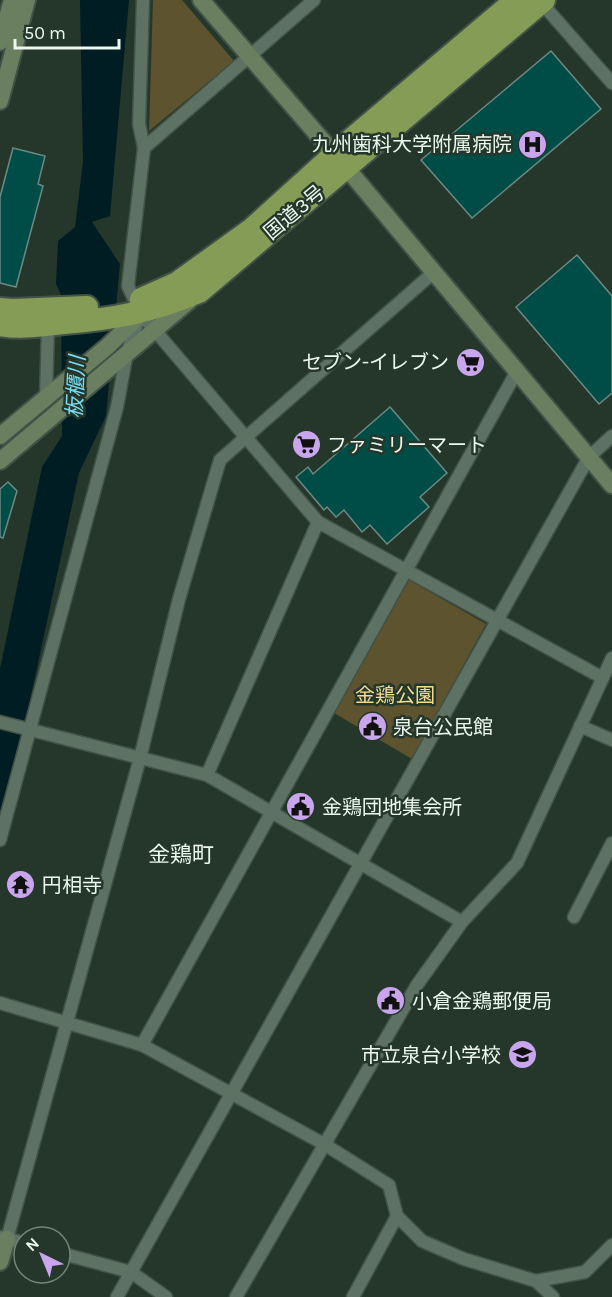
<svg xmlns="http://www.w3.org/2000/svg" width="612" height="1297" viewBox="0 0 612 1297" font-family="Karla,'Noto Sans JP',sans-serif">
  <rect width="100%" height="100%" fill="#24372a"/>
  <g fill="#5d532e">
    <path d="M153,0H182L234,61L149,131Z"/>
    <path d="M409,580L486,624L412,759L334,713Z"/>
  </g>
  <path fill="#001d24" d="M80,0H129L110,216L92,222L120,264L106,416L79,473L16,765L0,818V669L42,467L62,436L61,295L56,284L58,241L75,227L83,162Z"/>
  <g fill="#004d47" stroke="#6d8984" stroke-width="1.5">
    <path d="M551,51L601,109L472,218L421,160Z"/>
    <path d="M13,148L45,156L38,184L43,186L16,287L0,283V197Z"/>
    <path d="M577,255L612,296V393L599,404L516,307Z"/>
    <path d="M390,407L447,473L420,497L429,507L387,544L370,525L362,532L344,510L336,517L327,507L324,510L296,477L308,467L313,474Z"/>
    <path d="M8,482L17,491L3,538L0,537V489Z"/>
  </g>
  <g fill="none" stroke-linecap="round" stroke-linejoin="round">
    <defs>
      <g id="street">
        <path d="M143,0L139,124L144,148L128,286L141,314L318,522L601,677"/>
        <path d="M539,0L612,83"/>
        <path d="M144,148L314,0"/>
        <path d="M46,396L48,327"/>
        <path d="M0,722L207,775L462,922"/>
        <path d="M580,726L612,740"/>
        <path d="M207,775L318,522"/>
        <path d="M0,840L117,407L127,353L139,318"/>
        <path d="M574,917L612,843"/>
        <path d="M0,1003L142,1045L324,1144L389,1185L397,1216L422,1241L464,1259L536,1281L553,1297"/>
        <path d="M142,1045L517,371"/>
        <path d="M1,1237L24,1243"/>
        <path d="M7,1239L140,758L179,599L220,460L434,272"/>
        <path d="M60,1253L131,1272L166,1297"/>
        <path d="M536,1281L585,1272L612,1245"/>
        <path d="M117,1297L589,457L612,436"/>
        <path d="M236,1297L417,985L462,922L517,863L612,658"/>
        <path d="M353,1297L397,1216"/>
      </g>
      <g id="secondary">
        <path d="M201,0L355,178L612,485"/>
        <path d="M0,42L12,0"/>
        <path d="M0,101L27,0"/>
        <path d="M0,436L108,346L144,311"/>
        <path d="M0,461L189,301"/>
        <path d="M0,1262L7,1239"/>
      </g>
      <g id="highway">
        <path d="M141,299L177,283L252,229L347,143L516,0"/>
        <path d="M0,309L13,310L87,307"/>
        <path d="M0,325C22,329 43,325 64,323C114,319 152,312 199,292L544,0"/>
      </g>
    </defs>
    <use href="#street" stroke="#425248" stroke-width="15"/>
    <use href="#secondary" stroke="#425248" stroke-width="20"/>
    <use href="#highway" stroke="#425248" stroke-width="26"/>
    <use href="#street" stroke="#5e7264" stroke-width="12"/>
    <use href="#secondary" stroke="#6a7f60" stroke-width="16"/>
    <use href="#highway" stroke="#859c56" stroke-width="22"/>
  </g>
  <defs>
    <symbol id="hospital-disc" viewBox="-11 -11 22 22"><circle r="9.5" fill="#c9a5ee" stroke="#24372a"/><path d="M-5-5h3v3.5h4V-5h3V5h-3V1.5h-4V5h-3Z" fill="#111"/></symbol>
    <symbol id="supermarket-disc" viewBox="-11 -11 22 22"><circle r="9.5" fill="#c9a5ee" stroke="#24372a"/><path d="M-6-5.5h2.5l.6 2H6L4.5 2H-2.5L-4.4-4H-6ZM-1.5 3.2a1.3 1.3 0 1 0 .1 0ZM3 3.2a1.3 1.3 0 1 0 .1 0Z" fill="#111"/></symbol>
    <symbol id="civic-disc" viewBox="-11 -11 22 22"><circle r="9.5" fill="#c9a5ee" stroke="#24372a"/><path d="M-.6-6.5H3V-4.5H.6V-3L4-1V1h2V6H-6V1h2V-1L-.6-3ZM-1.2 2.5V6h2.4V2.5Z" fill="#111"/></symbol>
    <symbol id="temple-disc" viewBox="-11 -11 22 22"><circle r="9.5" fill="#c9a5ee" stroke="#24372a"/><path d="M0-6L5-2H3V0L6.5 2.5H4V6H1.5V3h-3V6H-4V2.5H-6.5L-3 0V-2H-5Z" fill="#111"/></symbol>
    <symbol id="school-disc" viewBox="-11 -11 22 22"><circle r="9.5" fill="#c9a5ee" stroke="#24372a"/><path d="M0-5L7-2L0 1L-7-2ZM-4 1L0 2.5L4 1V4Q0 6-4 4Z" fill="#111"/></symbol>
  </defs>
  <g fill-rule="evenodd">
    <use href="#hospital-disc" x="516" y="128" width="33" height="33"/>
    <use href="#supermarket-disc" x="454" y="346" width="33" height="33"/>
    <use href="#supermarket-disc" x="290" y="428" width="33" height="33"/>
    <use href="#civic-disc" x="356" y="710" width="33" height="33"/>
    <use href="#civic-disc" x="284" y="790" width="33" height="33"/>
    <use href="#temple-disc" x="4" y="868" width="33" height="33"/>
    <use href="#civic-disc" x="374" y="984" width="33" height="33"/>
    <use href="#school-disc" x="506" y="1038" width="33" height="33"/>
  </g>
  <g text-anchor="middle" stroke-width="5" stroke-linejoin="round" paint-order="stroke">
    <g font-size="20" fill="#ecf7ef" stroke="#24372a" text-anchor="start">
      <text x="512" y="151" text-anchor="end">九州歯科大学附属病院</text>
      <text x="449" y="369" text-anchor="end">セブン-イレブン</text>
      <text x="327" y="452">ファミリーマート</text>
      <text x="393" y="734">泉台公民館</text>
      <text x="322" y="814">金鶏団地集会所</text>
      <text x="42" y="892">円相寺</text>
      <text x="412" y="1008">小倉金鶏郵便局</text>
      <text x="501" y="1062" text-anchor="end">市立泉台小学校</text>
    </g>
    <g font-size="20" fill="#ecf7ef" stroke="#24372a">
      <text transform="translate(294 212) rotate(-40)" y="7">国道3号</text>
    </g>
    <g font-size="20" fill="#f1dc90" stroke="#24372a">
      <text x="395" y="702">金鶏公園</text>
    </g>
    <g font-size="21" font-style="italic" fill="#7adcf3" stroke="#24372a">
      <text transform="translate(76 387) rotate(-87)" y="7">板櫃川</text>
    </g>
    <g font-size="22" fill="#ecf7ef" stroke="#24372a">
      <text x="181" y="862">金鶏町</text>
    </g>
  </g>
  <g transform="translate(42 1255) rotate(317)"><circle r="28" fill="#24372a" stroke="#748479" stroke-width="1.5"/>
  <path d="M0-4.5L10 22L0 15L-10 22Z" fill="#c9a5ee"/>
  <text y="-9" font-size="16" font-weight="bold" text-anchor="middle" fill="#ecf7ef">N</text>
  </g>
  <path d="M15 39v9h104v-9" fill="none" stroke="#ecf7ef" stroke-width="3"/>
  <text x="24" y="39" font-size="18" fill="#ecf7ef" stroke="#24372a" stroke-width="4.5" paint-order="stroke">50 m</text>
</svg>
